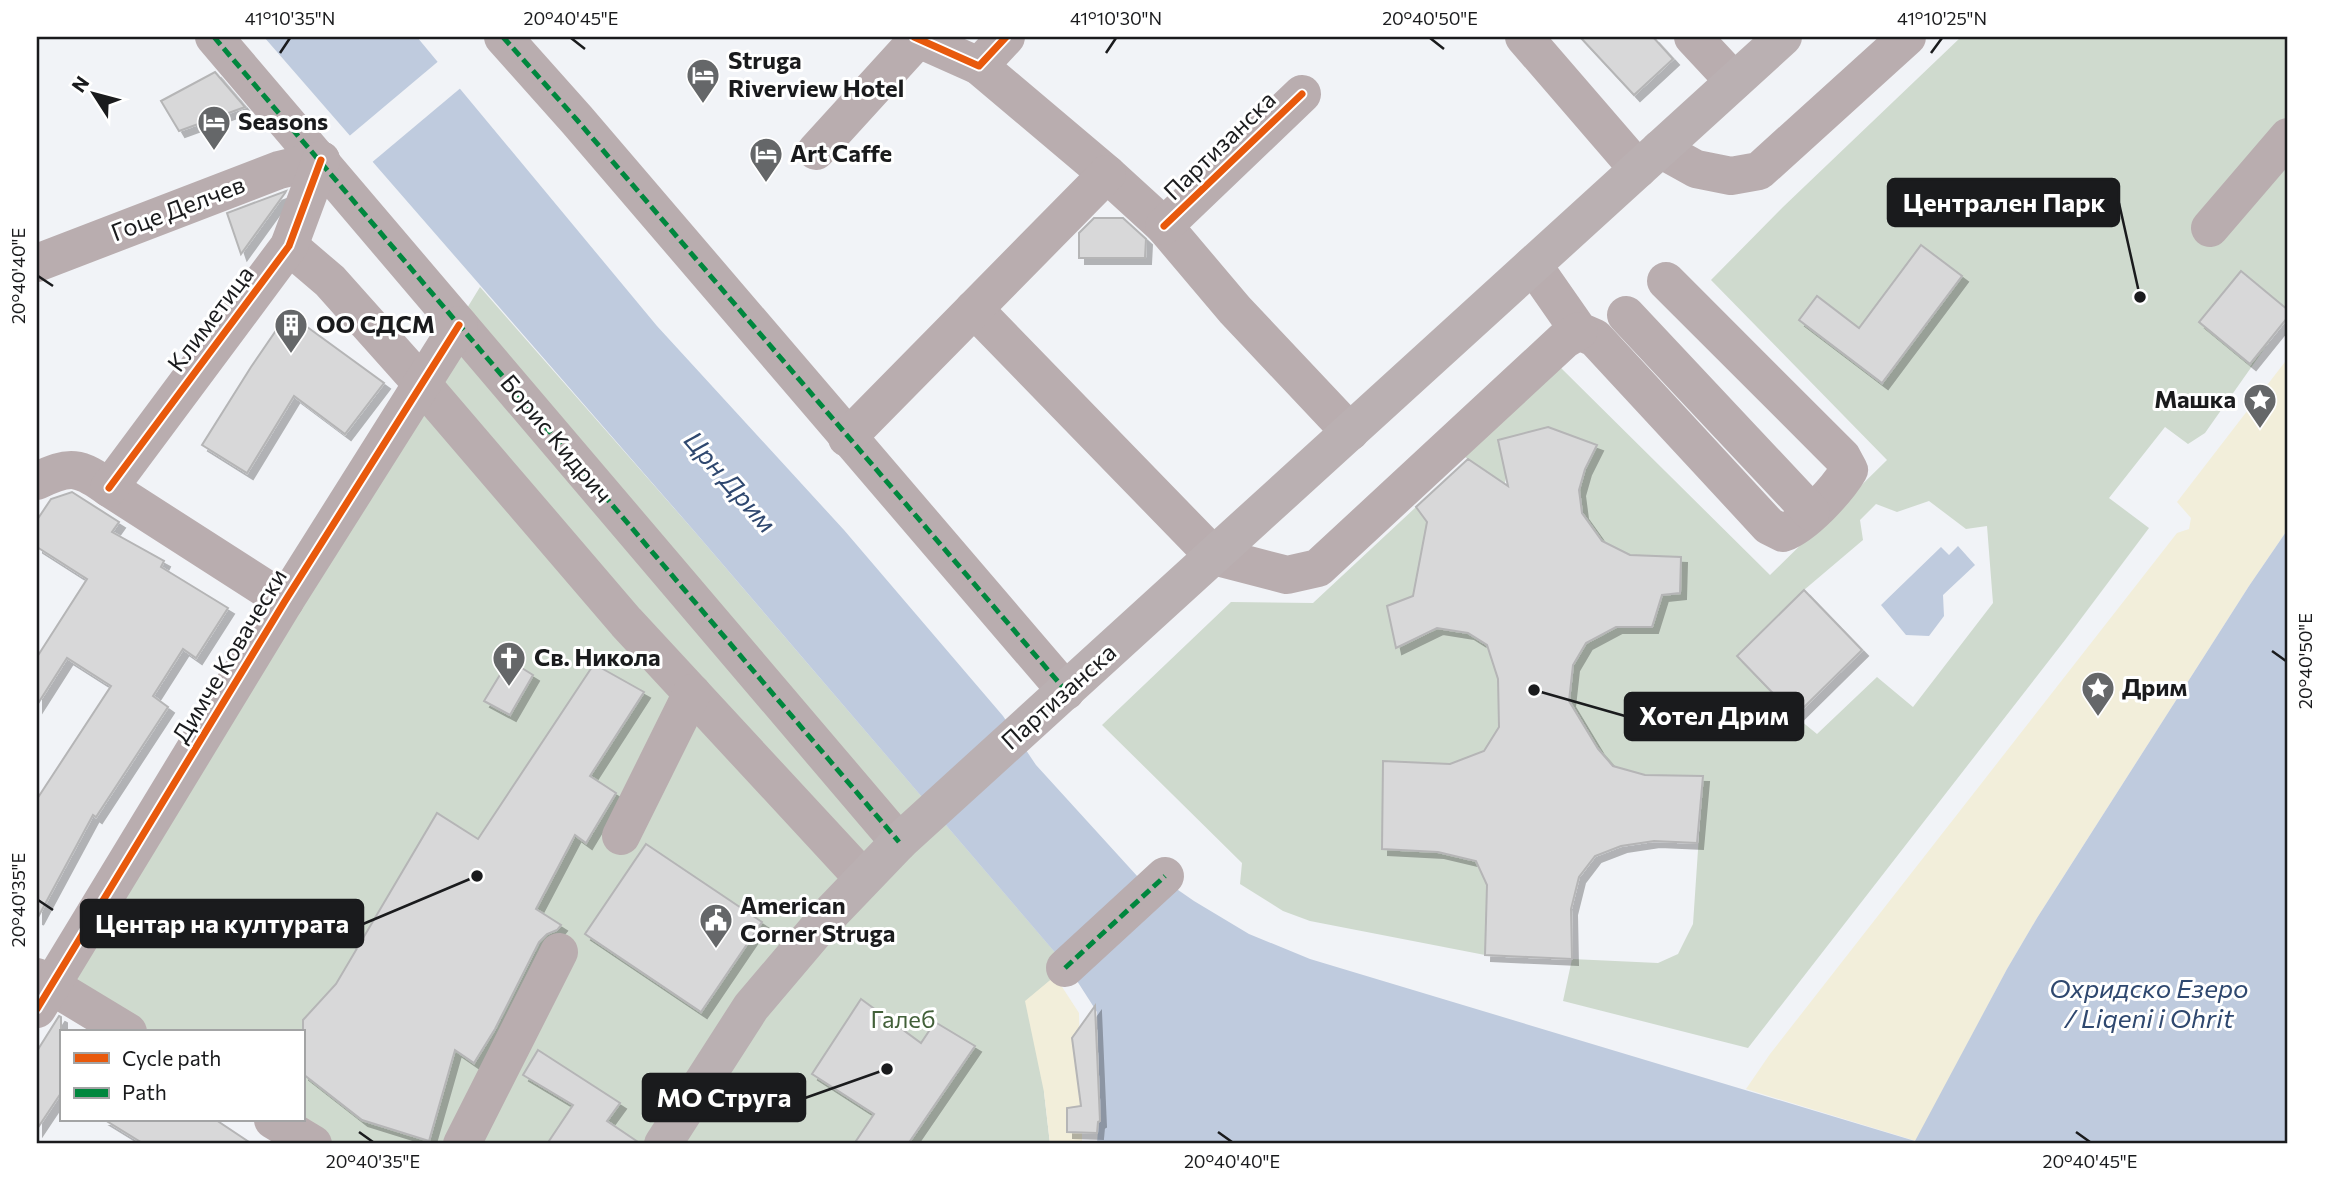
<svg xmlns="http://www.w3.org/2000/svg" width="2325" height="1181" viewBox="0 0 2325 1181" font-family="Commissioner,sans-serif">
  <defs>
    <filter id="shadow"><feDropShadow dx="6" dy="6" stdDeviation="0" flood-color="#0004"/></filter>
  </defs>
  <rect width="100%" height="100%" fill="#f1f3f7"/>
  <g fill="#cfdace" fill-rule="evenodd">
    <path d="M1961,37H2288V315L2205,433L2188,444L2165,427L2109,498L2149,528L2065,640L1748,1048L1563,1001L1572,959L1658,963L1678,954L1693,924L1703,776L1645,775L1613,766L1598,749L1569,701L1573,665L1586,643L1616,627H1652L1662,595L1680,593L1681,557L1630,555L1602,541L1582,513L1579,490L1584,469L1596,445L1548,427L1498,440L1506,478L1499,511L1479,467L1465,457L1560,367L1770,575L1887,460L1711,280L1783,207ZM1921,246L1962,276L1882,382L1817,296L1859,328ZM1929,501L1966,529L1987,526L1993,603L1913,707L1877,677L1817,734L1795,716L1737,655L1804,590L1863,540L1860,520L1876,504L1897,512Z"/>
    <path d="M480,287L695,532L1066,965L1055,976L1044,1092L1050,1144H313L303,1120V1032H128L52,986Z"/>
    <path d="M1416,507L1446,549L1422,546L1413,596L1387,607L1396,648L1437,628L1468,633L1487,645L1498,679L1499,727L1484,751L1450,764L1384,761L1382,848L1438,852L1476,861L1487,885L1485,955L1310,921L1283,911L1240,884L1242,863L1102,725L1231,602L1313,603Z"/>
  </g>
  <g fill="#f2eeda">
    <path d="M2288,358V529L2249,586L2037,918L2007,969L1916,1141L1746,1089L1770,1054L2177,533L2189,529L2191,518L2177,502Z"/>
    <path d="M1055,976L1079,1013L1081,1106L1067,1108V1131L1082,1133V1144H1050L1044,1092L1025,1001Z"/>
  </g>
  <g fill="#bfcbde">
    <path d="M264,37H417L657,326L844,530L1003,716L1036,765L1138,877L1168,883L1194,901L1249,934L1310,959L1915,1141L2007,969L2037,918L2249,586L2288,529V1144H1097L1100,1100L1097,1012L1070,970L695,532Z"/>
    <path d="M1958,546L1975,565L1943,595L1944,616L1929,636L1906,635L1881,605L1941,547L1949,555Z"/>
  </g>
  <path fill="#f1f3f7" d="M441,59L463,86L370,164L347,138Z"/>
  <g fill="#d8d8d9" stroke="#b5b5b6" stroke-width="2" filter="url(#shadow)">
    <path d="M1580,37H1653L1673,59L1634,95Z"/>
    <path d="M215,72L245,107L179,131L161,101Z"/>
    <path d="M286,191L285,193L241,254L227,213Z"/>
    <path d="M1094,218H1123L1146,239L1145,258H1079V233Z"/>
    <path d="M1921,245L1962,276L1882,383L1799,320L1817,296L1859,328Z"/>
    <path d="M2241,271L2288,310V317L2250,364L2199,322Z"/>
    <path d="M288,313L384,383L345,434L294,396L247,473L202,445L251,367Z"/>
    <path d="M1548,427L1597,445L1585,469L1579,490L1582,513L1602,541L1630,555L1681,557L1680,593L1662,595L1652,627H1616L1586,643L1573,665L1569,701L1598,749L1613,766L1645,775L1703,776L1697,843L1654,841L1621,846L1595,856L1579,877L1571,909L1572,959L1485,955L1487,885L1476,861L1438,852L1382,849L1383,761L1450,764L1484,751L1499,727L1498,679L1487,645L1468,633L1437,628L1396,648L1387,606L1413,596L1427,522L1416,507L1468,459L1508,486L1498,440Z"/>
    <path d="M72,492L119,522L112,532L164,561L161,567L228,608L196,658L183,649L153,696L168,707L96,817L93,815L37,919V799L111,686L67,658L37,705V657L87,579L37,547V520L51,499Z"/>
    <path d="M1804,590L1862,650L1795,716L1737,656Z"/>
    <path d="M509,660L533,675L510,715L484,701Z"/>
    <path d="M594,664L644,692L590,776L616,793L586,843L575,835L536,909L561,925L557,930L547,934L539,942L495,1029L474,1063L455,1050L429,1141L362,1120L303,1074V1020L336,984L437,813L478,839Z"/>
    <path d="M646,844L762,922L701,1012L585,934Z"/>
    <path d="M861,999L921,1043L935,1022L975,1046L908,1144H854L874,1114L812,1074Z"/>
    <path d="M1095,1006L1100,1121L1098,1122L1097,1133L1067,1132V1108L1081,1106L1072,1038Z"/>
    <path d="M59,1016L61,1017V1093L37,1129V1051Z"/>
    <path d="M538,1050L620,1103L607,1121L641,1144H547L573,1105L523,1075Z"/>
    <path d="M105,1120H216L252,1144H144Z"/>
  </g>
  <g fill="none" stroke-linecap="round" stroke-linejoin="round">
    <g stroke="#b9adaf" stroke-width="38">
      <path d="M214,37L899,842"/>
      <path d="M503,37L577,120L1066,691"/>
      <path d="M914,37L979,66L1006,37"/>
      <path d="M1524,37L1638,169"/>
      <path d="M1693,37L1734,81"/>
      <path d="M979,66L1107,174L1164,226L1235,310L1350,432"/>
      <path d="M1660,149L1696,169L1731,176L1759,171L1907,37"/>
      <path d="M816,151L918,39"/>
      <path d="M1164,226L1302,94"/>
      <path d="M2210,228L2288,137"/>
      <path d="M289,246L330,281L422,384L626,622L863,878"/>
      <path d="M37,263L279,170L321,160"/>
      <path d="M1533,265L1579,331L1595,338L1769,526L1783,533C1805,525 1837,490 1849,470L1842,457L1666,281"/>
      <path d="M974,309L1214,556L1287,575L1318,568L1564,340L1579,331"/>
      <path d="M1626,315L1811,512"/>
      <path d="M847,438L1107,174"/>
      <path d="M37,481C70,465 79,466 109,488L285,601"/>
      <path d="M109,488L289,246L321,160"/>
      <path d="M621,836L692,693"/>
      <path d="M1065,968L1165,876"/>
      <path d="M37,977L128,1032"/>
      <path d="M37,1009L285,601L459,325"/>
      <path d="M273,1120L313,1144"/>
      <path d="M462,1144L559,952"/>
    </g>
    <path stroke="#bab0b2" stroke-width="38" d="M663,1144L751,1007L829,915L899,842L1783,37"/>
    <g stroke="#00873e" stroke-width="5" stroke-dasharray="10 5" stroke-linecap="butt">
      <path d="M214,37L899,842"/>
      <path d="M503,37L577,120L1066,691"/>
      <path d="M1065,968L1165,876"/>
    </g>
    <defs>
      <g id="cycleway">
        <path d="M914,37L979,66L1006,37"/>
        <path d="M1164,226L1302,94"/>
        <path d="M109,488L289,246L321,160"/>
        <path d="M37,1009L285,601L459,325"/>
      </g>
    </defs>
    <use href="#cycleway" stroke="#fff" stroke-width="11"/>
    <use href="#cycleway" stroke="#e8590c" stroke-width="7"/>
  </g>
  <path fill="none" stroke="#1a1b1d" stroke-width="2.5" d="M571,38L585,49M1430,38L1444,49M280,53L290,38M1106,53L1116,38M1931,53L1942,38M38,276L53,286M2272,651L2286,661M38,900L53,910M359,1132L373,1142M1218,1132L1232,1142M2076,1132L2090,1142"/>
  <defs>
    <symbol id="hotel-pin" viewBox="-11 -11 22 30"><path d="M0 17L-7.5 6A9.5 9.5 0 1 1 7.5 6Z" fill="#656769" stroke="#fff"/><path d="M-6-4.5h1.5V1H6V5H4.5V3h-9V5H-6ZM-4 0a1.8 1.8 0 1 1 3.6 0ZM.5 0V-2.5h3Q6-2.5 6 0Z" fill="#fff"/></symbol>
    <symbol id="building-pin" viewBox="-11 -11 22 30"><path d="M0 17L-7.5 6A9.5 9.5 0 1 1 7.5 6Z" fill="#656769" stroke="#fff"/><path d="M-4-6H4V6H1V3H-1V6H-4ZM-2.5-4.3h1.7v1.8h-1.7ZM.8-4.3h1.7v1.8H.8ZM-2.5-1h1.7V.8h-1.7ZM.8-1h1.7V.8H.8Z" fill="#fff"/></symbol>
    <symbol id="sight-pin" viewBox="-11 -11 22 30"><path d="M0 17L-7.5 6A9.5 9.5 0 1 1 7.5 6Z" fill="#656769" stroke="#fff"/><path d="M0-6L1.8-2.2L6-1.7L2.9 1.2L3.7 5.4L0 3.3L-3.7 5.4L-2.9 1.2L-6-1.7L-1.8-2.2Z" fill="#fff"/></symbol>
    <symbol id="church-pin" viewBox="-11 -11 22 30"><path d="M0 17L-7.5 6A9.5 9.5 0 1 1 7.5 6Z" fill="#656769" stroke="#fff"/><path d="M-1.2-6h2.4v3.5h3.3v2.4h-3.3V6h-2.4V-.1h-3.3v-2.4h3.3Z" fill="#fff"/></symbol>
    <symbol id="civic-pin" viewBox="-11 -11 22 30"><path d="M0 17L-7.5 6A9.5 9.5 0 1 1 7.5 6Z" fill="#656769" stroke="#fff"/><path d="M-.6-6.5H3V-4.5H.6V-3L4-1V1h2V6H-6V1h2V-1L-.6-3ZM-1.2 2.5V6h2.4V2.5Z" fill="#fff"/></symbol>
  </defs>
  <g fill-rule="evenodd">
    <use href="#hotel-pin" x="684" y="56" width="38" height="52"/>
    <use href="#hotel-pin" x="195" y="103" width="38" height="52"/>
    <use href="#hotel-pin" x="747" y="135" width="38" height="52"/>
    <use href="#building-pin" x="272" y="306" width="38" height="52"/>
    <use href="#sight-pin" x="2241" y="381" width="38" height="52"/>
    <use href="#church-pin" x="490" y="639" width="38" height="52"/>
    <use href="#sight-pin" x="2079" y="669" width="38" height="52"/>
    <use href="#civic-pin" x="697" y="901" width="38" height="52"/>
  </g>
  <g text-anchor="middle" stroke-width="6" stroke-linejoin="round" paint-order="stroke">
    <g font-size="24" font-weight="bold" fill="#1a1b1d" stroke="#fff" text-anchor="start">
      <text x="728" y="69">Struga<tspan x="728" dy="28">Riverview Hotel</tspan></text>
      <text x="238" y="130">Seasons</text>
      <text x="790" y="162">Art Caffe</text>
      <text x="316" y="333">ОО СДСМ</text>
      <text x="2236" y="408" text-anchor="end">Машка</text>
      <text x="534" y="666">Св. Никола</text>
      <text x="2122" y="696">Дрим</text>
      <text x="740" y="914">American<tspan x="740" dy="28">Corner Struga</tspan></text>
    </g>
    <g font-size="24" fill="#1a1b1d" stroke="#fff">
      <text transform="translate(1220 146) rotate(-44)" y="8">Партизанска</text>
      <text transform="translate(178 209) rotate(-21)" y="8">Гоце Делчев</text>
      <text transform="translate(211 319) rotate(-53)" y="8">Климетица</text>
      <text transform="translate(556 439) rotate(50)" y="8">Борис Кидрич</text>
      <text transform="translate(230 656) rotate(-59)" y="8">Димче Ковачески</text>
      <text transform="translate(1059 697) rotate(-42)" y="8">Партизанска</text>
    </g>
    <g font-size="24" fill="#426039" stroke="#fff">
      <text x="903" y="1028">Галеб</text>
    </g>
    <g font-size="26" font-style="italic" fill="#2f486f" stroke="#fff">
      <text transform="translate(730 482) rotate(49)" y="9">Црн Дрим</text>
      <text x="2149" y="998">Охридско Езеро<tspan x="2149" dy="30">/ Liqeni i Ohrit</tspan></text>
    </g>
  </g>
  <path fill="none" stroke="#1a1b1d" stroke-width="2.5" d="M2140 297L2119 203M1534 690L1625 716M477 876L363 924M887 1069L805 1098"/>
  <g fill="#1a1b1d" stroke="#fff" stroke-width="2.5">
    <circle cx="2140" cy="297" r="7"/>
    <circle cx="1534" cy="690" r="7"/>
    <circle cx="477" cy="876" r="7"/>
    <circle cx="887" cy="1069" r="7"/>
  </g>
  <g fill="#1a1b1d" stroke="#1a1b1d" stroke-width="2.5">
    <rect x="1888" y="179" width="231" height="47" rx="7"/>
    <rect x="1625" y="693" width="178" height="47" rx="7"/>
    <rect x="81" y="900" width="282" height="47" rx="7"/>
    <rect x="643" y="1074" width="162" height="47" rx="7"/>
  </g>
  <g font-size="26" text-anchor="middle" font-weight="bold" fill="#fff">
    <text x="2004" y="212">Централен Парк</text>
    <text x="1714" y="725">Хотел Дрим</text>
    <text x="222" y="933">Центар на културата</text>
    <text x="724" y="1107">МО Струга</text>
  </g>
  <rect width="2325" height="1181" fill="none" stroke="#ffffff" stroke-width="77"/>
  <rect x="60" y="1030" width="245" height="91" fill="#ffffff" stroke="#a3a4a5" stroke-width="2"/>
  <rect x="74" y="1053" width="35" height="10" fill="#e8590c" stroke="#a3a4a5" stroke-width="2"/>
  <text x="122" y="1066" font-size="21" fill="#1a1b1d">Cycle path</text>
  <rect x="74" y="1088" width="35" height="10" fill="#00873e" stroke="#a3a4a5" stroke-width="2"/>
  <text x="122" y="1100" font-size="21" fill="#1a1b1d">Path</text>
  <g transform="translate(94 94) rotate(306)" stroke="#ffffff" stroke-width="5" paint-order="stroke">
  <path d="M0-5L12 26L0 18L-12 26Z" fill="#1a1b1d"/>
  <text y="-10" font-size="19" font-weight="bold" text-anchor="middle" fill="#1a1b1d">N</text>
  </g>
  <rect x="38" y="38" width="2248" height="1104" fill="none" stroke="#1a1b1d" stroke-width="2.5"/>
  <g font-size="18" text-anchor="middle" fill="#1a1b1d">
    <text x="290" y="25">41°10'35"N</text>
    <text x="571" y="25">20°40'45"E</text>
    <text x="1116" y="25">41°10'30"N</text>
    <text x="1430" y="25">20°40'50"E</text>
    <text x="1942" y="25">41°10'25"N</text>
    <text transform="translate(19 276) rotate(-90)" y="6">20°40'40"E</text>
    <text transform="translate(2306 661) rotate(-90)" y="6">20°40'50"E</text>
    <text transform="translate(19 900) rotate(-90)" y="6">20°40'35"E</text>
    <text x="373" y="1168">20°40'35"E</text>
    <text x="1232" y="1168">20°40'40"E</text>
    <text x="2090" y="1168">20°40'45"E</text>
  </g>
</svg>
